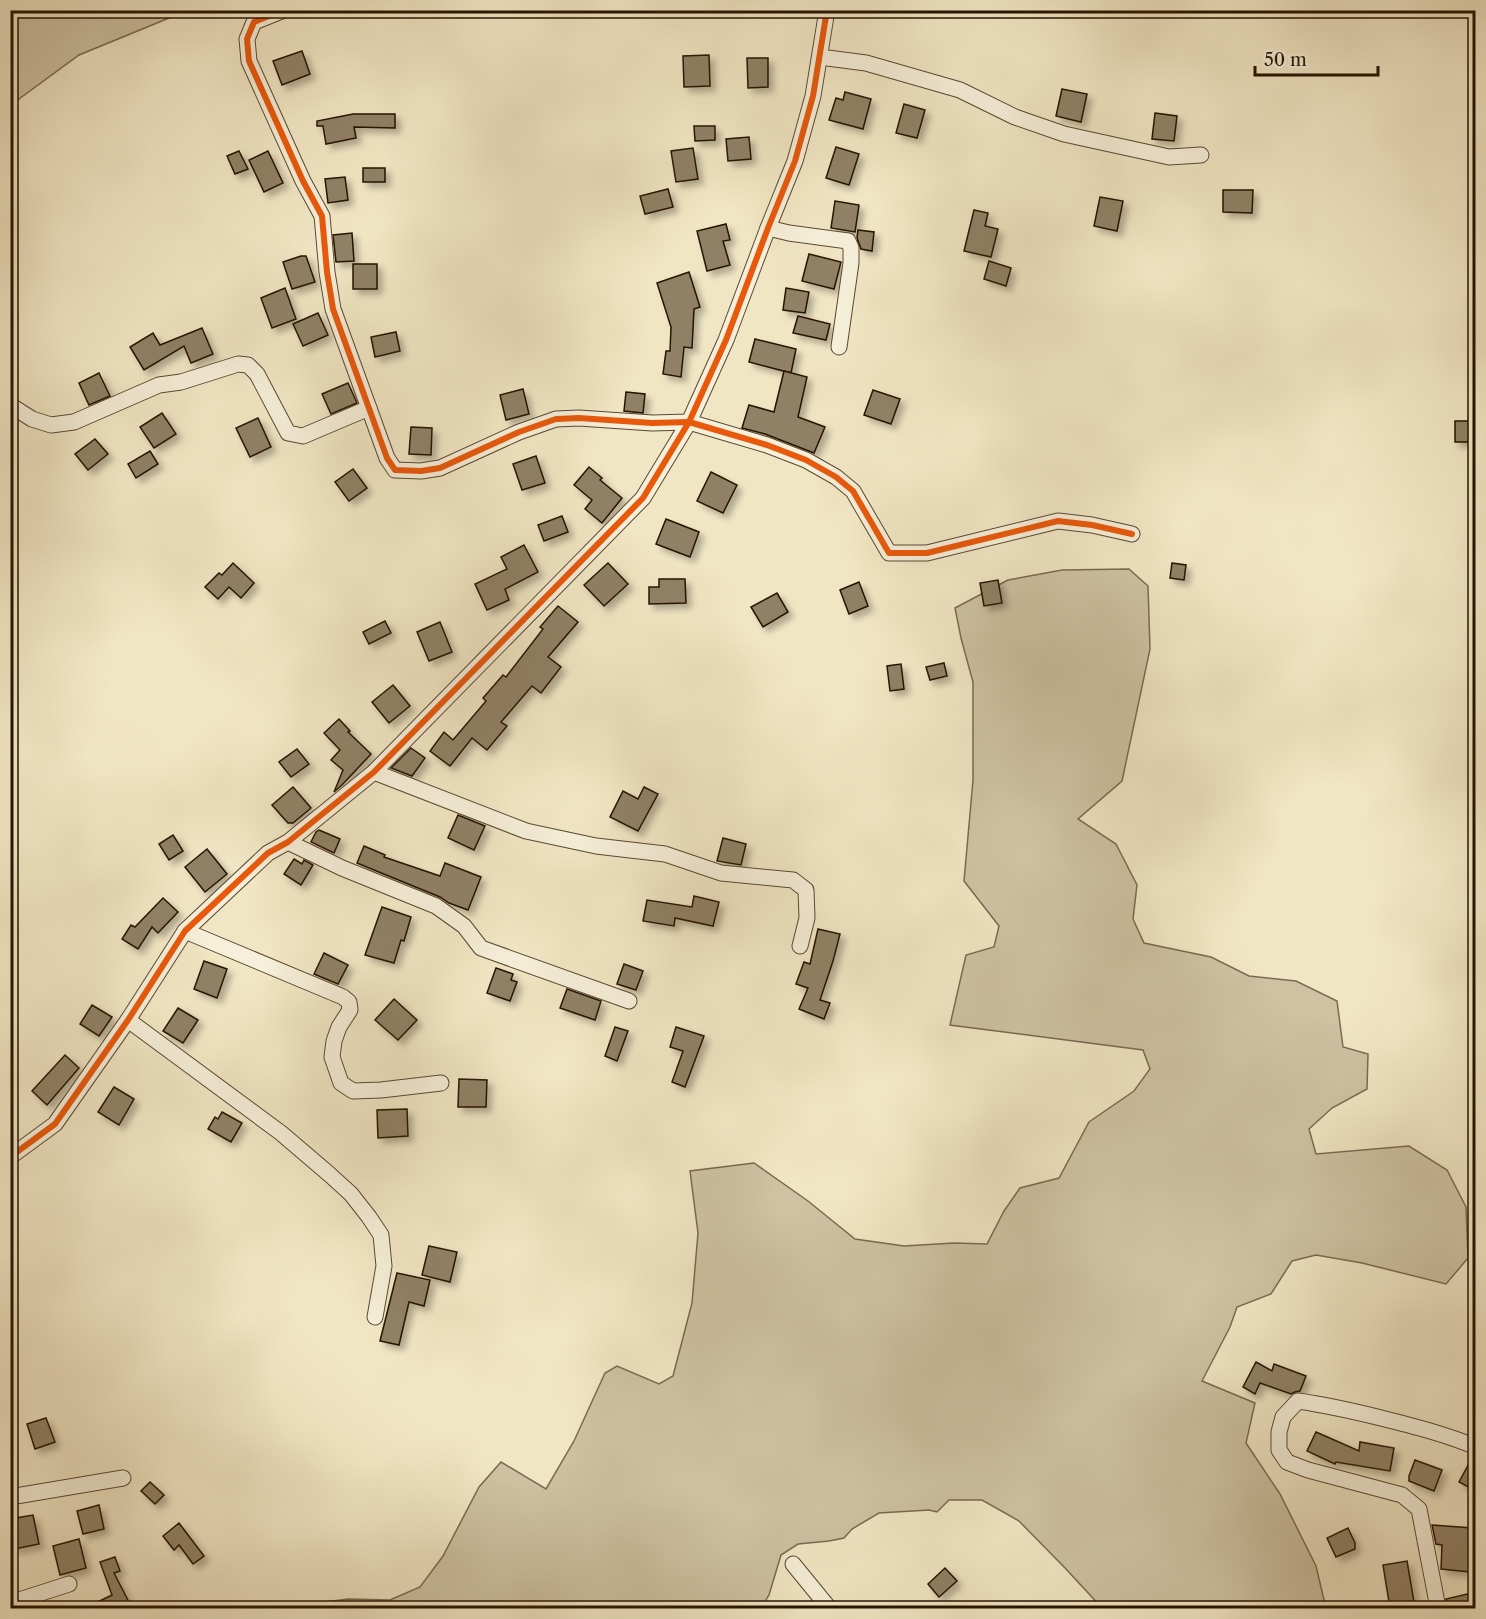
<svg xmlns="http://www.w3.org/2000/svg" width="1486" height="1619" viewBox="0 0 1486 1619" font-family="'Libre Caslon Text',serif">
  <defs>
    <filter id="shadow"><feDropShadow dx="5" dy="5" stdDeviation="3" flood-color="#0004"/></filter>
  </defs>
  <rect width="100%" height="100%" fill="#f1e6c4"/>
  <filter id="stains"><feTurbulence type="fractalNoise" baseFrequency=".00333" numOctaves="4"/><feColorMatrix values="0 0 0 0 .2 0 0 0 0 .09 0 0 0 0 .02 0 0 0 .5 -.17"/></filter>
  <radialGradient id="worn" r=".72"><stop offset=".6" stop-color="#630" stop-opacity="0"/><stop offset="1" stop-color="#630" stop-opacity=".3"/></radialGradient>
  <g fill="#cec2a3" stroke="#7a6a52" stroke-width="1.5">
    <path d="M11,10H172L174,16L79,55L19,99L11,107Z"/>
    <path d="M1129,569L1148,586L1150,649L1122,781L1078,819L1116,844L1137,885L1133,919L1144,943L1211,957L1249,976L1296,981L1337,1001L1343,1047L1368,1054L1367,1089L1332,1108L1309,1129L1316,1154L1409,1146L1447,1170L1466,1207L1468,1258L1446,1284L1362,1263L1316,1255L1292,1261L1271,1294L1237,1307L1230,1327L1202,1381L1255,1403L1246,1443L1280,1494L1316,1566L1326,1608H1102L1066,1569L1019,1521L982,1500H949L937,1512L929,1510L879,1513L852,1529L844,1538L829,1541L798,1544L781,1555L769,1595L761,1608H286L285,1607L348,1599L390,1600L420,1587L443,1556L479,1487L501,1462L546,1489L574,1441L605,1373L617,1366L659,1384L673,1376L692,1303L698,1233L690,1171L754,1163L808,1201L855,1239L904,1246L954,1243L987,1244L1004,1211L1020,1188L1059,1178L1089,1122L1134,1091L1150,1069L1143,1050L950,1025L966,955L994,947L999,926L964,881L973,780V682L961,638L955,608L1008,580L1062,570Z"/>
  </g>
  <g fill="#908166" stroke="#261300" stroke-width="1.5" filter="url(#shadow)">
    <path d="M302,51L310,74L282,85L273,61Z"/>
    <path d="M709,55L710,86L684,87L683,56Z"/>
    <path d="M747,58H768V87L748,88Z"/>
    <path d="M1062,89L1087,94L1081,122L1056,116Z"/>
    <path d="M845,92L871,99L863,129L829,120L836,98L843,100Z"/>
    <path d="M904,104L925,110L917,138L896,133Z"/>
    <path d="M1155,113L1177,116L1174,141L1152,139Z"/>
    <path d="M353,114H395V128L354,127L356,138L326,144L323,126H317V121Z"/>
    <path d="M694,126H715V140L695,141Z"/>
    <path d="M749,137L751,159L728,161L726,139Z"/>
    <path d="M836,147L859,154L849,185L826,178Z"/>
    <path d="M693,148L698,179L676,182L671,151Z"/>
    <path d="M239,151L248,169L235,174L227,156Z"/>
    <path d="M268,151L283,183L264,192L249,160Z"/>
    <rect x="363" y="168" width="22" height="14"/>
    <path d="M345,177L348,200L328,203L325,179Z"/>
    <path d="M668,189L673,207L645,214L640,196Z"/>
    <path d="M1223,190H1253L1252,213L1223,212Z"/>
    <path d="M1100,197L1123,201L1117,231L1094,226Z"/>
    <path d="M835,201L859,205L855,232L831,228Z"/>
    <path d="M974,210L988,213L985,226L998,229L991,257L964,251Z"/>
    <path d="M726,224L730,240L723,241L730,265L707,271L697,231Z"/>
    <path d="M858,230L874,232L872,251L861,249L857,238Z"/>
    <path d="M352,233L354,261L336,262L333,235Z"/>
    <path d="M809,254L841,262L834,289L802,281Z"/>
    <path d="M301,256H306L315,282L292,289L283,262Z"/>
    <path d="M989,261L1011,268L1006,286L984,279Z"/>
    <rect x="353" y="264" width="24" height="25"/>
    <path d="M689,272L700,307L694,309L692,348L684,347L681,377L663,374L666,351H670L671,327L657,283Z"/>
    <path d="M285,288L296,319L272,328L261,298Z"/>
    <path d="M786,288L809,292L805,313L783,310Z"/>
    <path d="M318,313L328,335L303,346L293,324Z"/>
    <path d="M798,316L830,324L826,340L793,333Z"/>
    <path d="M202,328L213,354L191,363L184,346L144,370L130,347L153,333L160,345Z"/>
    <path d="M396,332L400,351L375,357L371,337Z"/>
    <path d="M755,339L796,349L791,373L749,362Z"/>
    <path d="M784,371L807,377L798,417L825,427L814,453L765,434L742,428L749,405L774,412Z"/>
    <path d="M99,373L110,396L89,405L79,383Z"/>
    <path d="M348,383L357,403L331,414L322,394Z"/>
    <path d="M523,389L529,414L506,420L500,395Z"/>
    <path d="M873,390L900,399L891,424L864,415Z"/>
    <path d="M626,392L645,394L643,413L624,411Z"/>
    <path d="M162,413L176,434L154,448L140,427Z"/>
    <path d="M258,418L271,447L250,457L236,428Z"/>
    <rect x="1455" y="421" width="20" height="21"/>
    <path d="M411,427L432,428L431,455L409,454Z"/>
    <path d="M95,439L108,454L88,470L75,454Z"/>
    <path d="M150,451L158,464L136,478L128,464Z"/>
    <path d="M536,456L545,483L522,490L513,464Z"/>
    <path d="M589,467L602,478L600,480L622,498L602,523L585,509L592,500L574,485Z"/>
    <path d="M353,469L367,488L349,501L335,482Z"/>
    <path d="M711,472L737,485L723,513L697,501Z"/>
    <path d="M562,516L568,532L544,541L538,525Z"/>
    <path d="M666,519L699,532L690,557L656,544Z"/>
    <path d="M524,545L538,572L505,589L509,600L487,610L475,584L507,569L501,557Z"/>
    <path d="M233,563L254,583L241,598L229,587L218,599L205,587L219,573L222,575Z"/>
    <path d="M608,563L628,584L604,606L584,585Z"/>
    <path d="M1172,563L1186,565L1184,580L1170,578Z"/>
    <path d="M659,579H685L686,603L649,604V587H659Z"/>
    <path d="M998,580L1002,603L984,606L980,583Z"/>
    <path d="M859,582L868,606L849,614L840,590Z"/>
    <path d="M777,593L788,612L763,627L751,607Z"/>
    <path d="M558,606L578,622L548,657L561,667L541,693L532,686L501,722L507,726L487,750L472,738L450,766L430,751L444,732L453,740L486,701L483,698L503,675L506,677L543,629L540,627Z"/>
    <path d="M385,621L391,633L369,644L363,632Z"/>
    <path d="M440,622L452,652L429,661L417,632Z"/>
    <path d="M944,663L947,676L930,680L926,667Z"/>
    <path d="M901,664L904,689L890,691L887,666Z"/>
    <path d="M393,685L410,706L389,723L372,702Z"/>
    <path d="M339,719L350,731L348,732L371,754L342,785L334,792L343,770L331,760L340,750L324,733Z"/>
    <path d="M411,748L425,758L412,776L391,768Z"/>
    <path d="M297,749L309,764L291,777L279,762Z"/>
    <path d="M293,787L311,808L293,823H288L272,805Z"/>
    <path d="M644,787L658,794L638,831L610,817L623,791L638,799Z"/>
    <path d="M458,815L485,826L474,850L448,838Z"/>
    <path d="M319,830L340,839L334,853L311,842L316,832Z"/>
    <path d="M173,835L183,851L169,860L159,844Z"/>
    <path d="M723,838L746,844L741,865L717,861Z"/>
    <path d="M364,846L385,855L384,857L440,876L445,863L481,877L468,910L449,903L440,897L357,863Z"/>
    <path d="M207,849L227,874L205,892L185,867Z"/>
    <path d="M294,859L302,864L304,860L313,865L301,885L284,874Z"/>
    <path d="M694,896L719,902L713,926L675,918L674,926L643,921L647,900L692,907Z"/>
    <path d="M163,898L178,912L158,933L152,927L138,949L122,939L131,925L135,927Z"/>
    <path d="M382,907L411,917L404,941L401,940L394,963L365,955Z"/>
    <path d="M818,929L840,934L833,961L820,1000L830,1003L824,1019L799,1009L808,988L796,984L804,962L810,964Z"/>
    <path d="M324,953L348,965L338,984L314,974Z"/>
    <path d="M204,961L227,969L217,998L194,989Z"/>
    <path d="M624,964L643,971L636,990L617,984Z"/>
    <path d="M496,968L513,974L511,980L517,982L510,1001L487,993Z"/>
    <path d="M567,989L601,1001L595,1020L560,1008Z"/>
    <path d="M394,999L417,1020L398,1040L375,1020Z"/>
    <path d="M92,1005L112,1017L99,1036L80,1024Z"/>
    <path d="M178,1008L198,1020L183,1043L163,1031Z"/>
    <path d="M615,1027L628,1031L617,1061L605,1056Z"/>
    <path d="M676,1027L704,1036L685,1087L672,1082L683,1051L670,1047Z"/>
    <path d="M65,1055L79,1068L47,1105L32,1091Z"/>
    <path d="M459,1079L487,1080L486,1107H458Z"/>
    <path d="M114,1087L134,1099L119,1125L98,1112Z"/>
    <path d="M407,1109L408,1136L378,1138L377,1110Z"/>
    <path d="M222,1112L242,1123L231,1142L208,1129L215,1117L218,1119Z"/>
    <path d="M429,1246L457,1252L450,1282L422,1275Z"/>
    <path d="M397,1273L430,1280L424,1306L409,1302L399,1345L380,1341Z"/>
    <path d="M1256,1362L1272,1371L1274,1364L1306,1376L1300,1391L1295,1392L1291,1394L1260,1383L1255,1394L1243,1387Z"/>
    <path d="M46,1418L55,1442L35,1449L27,1424Z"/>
    <path d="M1316,1432L1359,1451L1360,1442L1394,1448L1390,1471L1336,1462L1335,1464L1307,1451Z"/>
    <path d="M1473,1456H1476V1491L1459,1482Z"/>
    <path d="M1415,1460L1442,1470L1434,1491L1409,1481V1476Z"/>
    <path d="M150,1482L164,1495L155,1504L141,1491Z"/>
    <path d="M99,1505L104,1529L83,1534L77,1511Z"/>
    <path d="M33,1515L39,1544L14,1549L10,1532V1519Z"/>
    <path d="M179,1523L204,1556L193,1564L179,1545L174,1550L163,1536Z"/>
    <path d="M1432,1525L1473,1528L1470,1572L1441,1569L1442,1545L1436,1544Z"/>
    <path d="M1348,1528L1355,1543V1549L1336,1557L1327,1538Z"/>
    <path d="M79,1539L86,1568L60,1575L53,1546Z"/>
    <path d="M115,1557L120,1571L114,1573L132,1608H85L112,1595L100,1562Z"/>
    <path d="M1407,1561L1415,1608H1390L1383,1565Z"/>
    <path d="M945,1568L957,1581L939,1597L928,1584Z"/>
    <path d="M1476,1592V1608H1447L1446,1599Z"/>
  </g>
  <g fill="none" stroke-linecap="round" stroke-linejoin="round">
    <defs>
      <g id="minor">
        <path d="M284,10L254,22L247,39L249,61L303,181L322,216L327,272L333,309L387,458L395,470L421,471L440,468L519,432L556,419L579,418L652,423L689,422L767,445L806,460L836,477L853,491L889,553H927L1058,521L1092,525L1132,534"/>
        <path d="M820,57L866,63L960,90L1015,117L1064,134L1169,157L1201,155"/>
        <path d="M768,228L789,233L848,241L851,248V263L839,347"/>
        <path d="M10,405L32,419L51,425L74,422L159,385L181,382L238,364L248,365L257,374L288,433L303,436L369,408"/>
        <path d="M374,772L526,831L596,846L665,854L721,873L793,880L806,890L807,918L800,946"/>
        <path d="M288,842L342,868L436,906L464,926L481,948L629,1001"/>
        <path d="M185,931L343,997L349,1002L350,1010L339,1027L334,1041L332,1057L341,1083L353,1091L381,1090L441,1083"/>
        <path d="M128,1020L281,1133L329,1174L351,1194L369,1217L381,1235L384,1266L375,1317"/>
        <path d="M10,1157L55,1124L128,1020L185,931L268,853L288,842L374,772L643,498L689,422L726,340L768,228L795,161L813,96L827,10"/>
        <path d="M10,1497L123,1478"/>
        <path d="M793,1564L829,1608"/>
        <path d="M10,1603L69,1584"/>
        <path d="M1438,1608L1419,1509L1402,1495L1308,1470L1287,1462L1279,1450V1432L1283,1417L1298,1401C1326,1405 1353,1411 1381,1418C1413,1426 1445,1434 1476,1447"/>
      </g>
    </defs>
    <use href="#minor" stroke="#594831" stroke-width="17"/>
    <use href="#minor" stroke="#f6efd9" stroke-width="15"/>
    <defs>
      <g id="cycleway">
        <path d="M284,10L254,22L247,39L249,61L303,181L322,216L327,272L333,309L387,458L395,470L421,471L440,468L519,432L556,419L579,418L652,423L689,422L767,445L806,460L836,477L853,491L889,553H927L1058,521L1092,525L1132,534"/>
        <path d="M10,1157L55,1124L128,1020L185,931L268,853L288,842L374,772L643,498L689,422L726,340L768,228L795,161L813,96L827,10"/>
      </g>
    </defs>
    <use href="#cycleway" stroke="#f6efd9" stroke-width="10"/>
    <use href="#cycleway" stroke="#e8590c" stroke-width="6"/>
  </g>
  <rect width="1486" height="1619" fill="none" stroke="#f1e6c4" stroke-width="36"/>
  <rect x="12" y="12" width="1462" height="1595" fill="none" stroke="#261300" stroke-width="3"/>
  <rect x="18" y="18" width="1450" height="1583" fill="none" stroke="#261300" stroke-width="1.5"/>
  <path d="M1255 66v9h123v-9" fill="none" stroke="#261300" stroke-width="3"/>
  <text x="1264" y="66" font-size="18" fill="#261300" stroke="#f6efd9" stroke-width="4.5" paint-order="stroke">50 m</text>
  <rect width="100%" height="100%" filter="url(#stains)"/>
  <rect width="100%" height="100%" fill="url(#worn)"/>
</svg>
